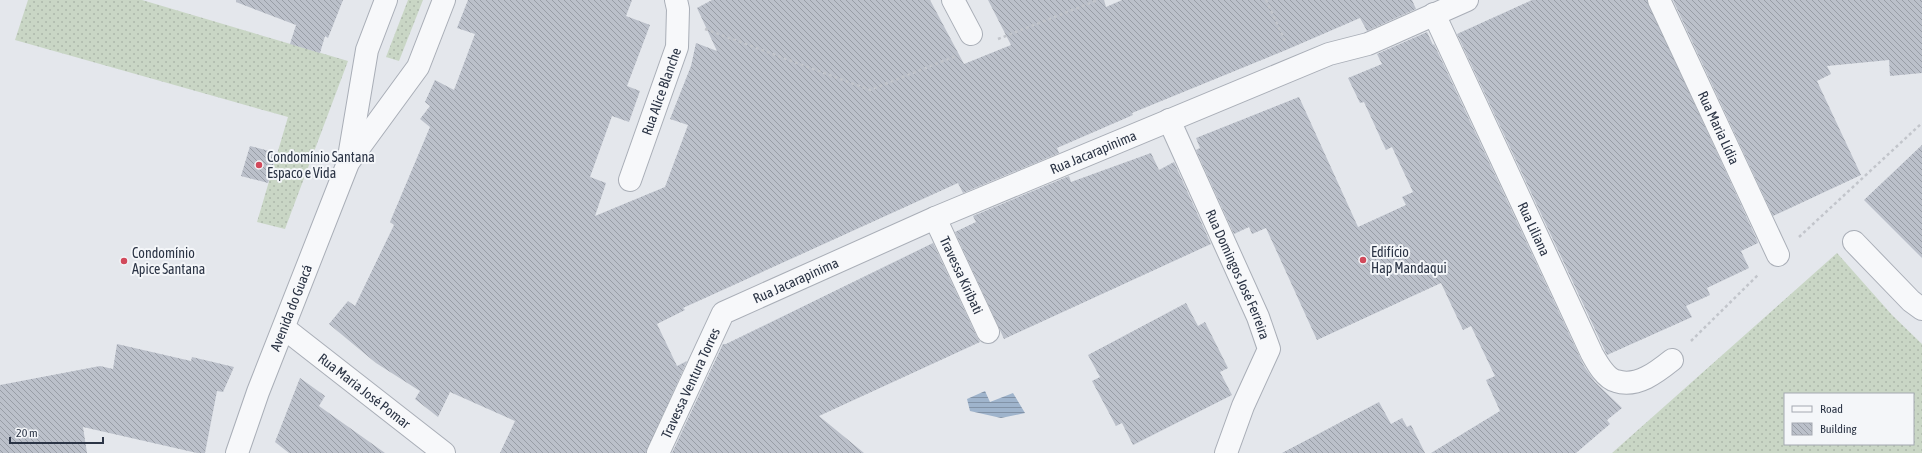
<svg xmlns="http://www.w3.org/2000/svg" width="1922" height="453" viewBox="0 0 1922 453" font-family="'Asap Condensed',sans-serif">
  <defs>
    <pattern id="grass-dots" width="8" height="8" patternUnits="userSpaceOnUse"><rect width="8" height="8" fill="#c9d6c5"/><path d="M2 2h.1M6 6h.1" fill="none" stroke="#adb8ab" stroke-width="1.8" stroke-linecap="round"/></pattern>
    <pattern id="water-rules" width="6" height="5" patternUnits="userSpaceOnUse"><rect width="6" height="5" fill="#9fb4cc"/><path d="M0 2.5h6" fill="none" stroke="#8293a7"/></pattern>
    <pattern id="building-back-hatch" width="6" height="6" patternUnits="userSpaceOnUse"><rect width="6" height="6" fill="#bbc0ca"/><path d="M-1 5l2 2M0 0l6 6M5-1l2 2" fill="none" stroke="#989da6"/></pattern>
  </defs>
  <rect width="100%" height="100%" fill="#e4e7ec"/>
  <g fill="url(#grass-dots)" fill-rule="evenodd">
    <path d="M28,0H142L348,61L285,229L257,222L288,117L15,40Z"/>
    <path d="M408,0H423L399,61L386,57Z"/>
    <path d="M1837,253L1892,315L1922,344V453H1612ZM1785,394H1913V444H1785Z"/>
  </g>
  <path fill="url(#water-rules)" d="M985,391L990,402L1013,393L1025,413L1001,418L970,411L967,399Z"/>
  <g fill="url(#building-back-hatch)">
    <path d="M236,0H343L328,38L325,36L320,53L290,44L296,25L236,2Z"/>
    <path d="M468,0H632L626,16L650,25L627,86L640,91L629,122L612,116L590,177L606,183L595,216L665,187L688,125L670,119L691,66L696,43L717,51L697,8L712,0H930L964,64L1011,45L988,0H1104L1106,7L1122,0H1412L1416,9L1367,31L1360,18L1286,50L1132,113L1133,115L1057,148L1059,153L963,193L958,183L683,308L685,310L657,324L677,366L687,361L646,453H500L515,421L450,392L438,417L415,399L420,391L376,363L329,324L348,301L355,306L394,225L390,222L430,127L420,119L430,106L425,102L435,80L454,90L475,34L457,28Z"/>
    <path d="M1532,0H1647L1757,240L1758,243L1741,251L1749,268L1707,288L1710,295L1686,306L1692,317L1607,355L1457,34Z"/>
    <path d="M1673,0H1922V73L1890,76L1889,60L1827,66L1831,74L1817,81L1861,175L1773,216Z"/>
    <path d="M1427,32L1433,45L1434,44L1584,366L1595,382L1622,408L1607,420L1610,424L1576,453H1431L1500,411L1486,380L1495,376L1471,326L1463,330L1441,283L1317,340L1266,228L1252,234L1249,227L1234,234L1196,150L1200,148L1196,138L1299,97L1358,227L1406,205L1402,197L1413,192L1392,147L1386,150L1364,102L1360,103L1348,78L1382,64L1377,54Z"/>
    <path d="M1922,145V258L1864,200Z"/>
    <path d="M250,146L277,153L268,183L241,176Z"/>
    <path d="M1151,153L1159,170L1174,162L1211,244L1004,339L955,232L976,222L973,216L1069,176L1071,182Z"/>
    <path d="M933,243L977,337L980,342L819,416L864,453H672L723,344H726Z"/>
    <path d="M1186,303L1198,326L1205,322L1228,368L1220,372L1232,395L1133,445L1122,423L1116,426L1092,381L1100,377L1088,355Z"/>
    <path d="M117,344L191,361L192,357L234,367L223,392L217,391L205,453H197L83,427L87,453H0V385L100,366L113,369Z"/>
    <path d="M300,378L325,396L319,406L385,453H289L275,442Z"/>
    <path d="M1379,402L1391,424L1402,418L1407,427L1411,425L1425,453H1282Z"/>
  </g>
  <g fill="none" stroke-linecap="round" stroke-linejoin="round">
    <defs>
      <g id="minor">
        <path d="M953,0L971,34"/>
        <path id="s1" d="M1659,0L1778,255"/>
        <path id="s2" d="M1434,14L1592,354C1597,363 1605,378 1616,381C1637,388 1657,372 1672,360"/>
        <path id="s3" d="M1169,120L1258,317L1269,349L1243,406L1226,453"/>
        <path id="s4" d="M630,180L677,47L678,9L676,0"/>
        <path id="s5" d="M935,218L988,332"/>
        <path d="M1854,242L1911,301L1922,309"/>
        <path id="s6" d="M284,328L444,453"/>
        <path id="s7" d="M658,453L723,313L935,218L1329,54L1368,44L1467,0"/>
      </g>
      <g id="tertiary">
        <path d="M350,160L418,67L444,0"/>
        <path id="s8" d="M237,453L258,392L348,163L367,50L386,0"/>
      </g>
    </defs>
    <use href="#minor" stroke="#a9aeb7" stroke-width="24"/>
    <use href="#tertiary" stroke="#a9aeb7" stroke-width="24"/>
    <g stroke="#c2c5cb" stroke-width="2.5" stroke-dasharray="3 3" stroke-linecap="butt">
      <path d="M1266,0L1286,43"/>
      <path d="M705,29L870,90L956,56"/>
      <path d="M998,39L1098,0"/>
      <path d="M1799,237L1922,123"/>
      <path d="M1691,341L1759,274"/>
    </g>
    <use href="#minor" stroke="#f7f8fa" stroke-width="22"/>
    <use href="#tertiary" stroke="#f7f8fa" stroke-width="22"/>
  </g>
  <g fill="#d1495b" stroke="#f4f6f9" stroke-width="1.5">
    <circle cx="259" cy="165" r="4"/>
    <circle cx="1363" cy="260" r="4"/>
    <circle cx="124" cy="261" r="4"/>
  </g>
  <g text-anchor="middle" stroke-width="4" stroke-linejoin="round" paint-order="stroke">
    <g font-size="14" fill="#2b3445" stroke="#f4f6f9">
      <text dy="5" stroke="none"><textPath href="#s4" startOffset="94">Rua Alice Blanche</textPath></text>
      <text dy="5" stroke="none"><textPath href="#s1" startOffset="141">Rua Maria Lídia</textPath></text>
      <text dy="5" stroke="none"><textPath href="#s7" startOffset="558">Rua Jacarapinima</textPath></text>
      <text dy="5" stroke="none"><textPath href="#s2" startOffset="237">Rua Liliana</textPath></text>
      <text dy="5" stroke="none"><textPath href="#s5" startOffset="63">Travessa Kiribati</textPath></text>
      <text dy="5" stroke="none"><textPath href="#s3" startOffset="169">Rua Domingos José Ferreira</textPath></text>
      <text dy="5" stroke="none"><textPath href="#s7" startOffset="234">Rua Jacarapinima</textPath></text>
      <text dy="5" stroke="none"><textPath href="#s8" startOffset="155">Avenida do Guacá</textPath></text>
      <text dy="5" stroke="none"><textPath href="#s7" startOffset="77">Travessa Ventura Torres</textPath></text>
      <text dy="5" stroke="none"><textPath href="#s6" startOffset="102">Rua Maria José Pomar</textPath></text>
    </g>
    <g font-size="14" fill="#2b3445" stroke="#f4f6f9" text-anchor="start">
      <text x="267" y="162">Condomínio Santana<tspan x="267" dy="16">Espaco e Vida</tspan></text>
      <text x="1371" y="257">Edifício<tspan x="1371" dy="16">Hap Mandaqui</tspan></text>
      <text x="132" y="258">Condomínio<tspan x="132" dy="16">Apice Santana</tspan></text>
    </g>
  </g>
  <rect x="1784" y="393" width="130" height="52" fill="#f4f6f9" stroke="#a4a8b1"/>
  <rect x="1792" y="406" width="20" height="6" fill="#f7f8fa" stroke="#a4a8b1"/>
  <text x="1820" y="413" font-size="12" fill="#2b3445">Road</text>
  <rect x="1792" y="423" width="20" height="12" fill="url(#building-back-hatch)" stroke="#a4a8b1"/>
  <text x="1820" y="433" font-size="12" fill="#2b3445">Building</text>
  <path d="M10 437v6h93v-6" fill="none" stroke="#2b3445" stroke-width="2"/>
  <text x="16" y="437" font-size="12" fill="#2b3445" stroke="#f4f6f9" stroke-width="3" paint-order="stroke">20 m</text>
</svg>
